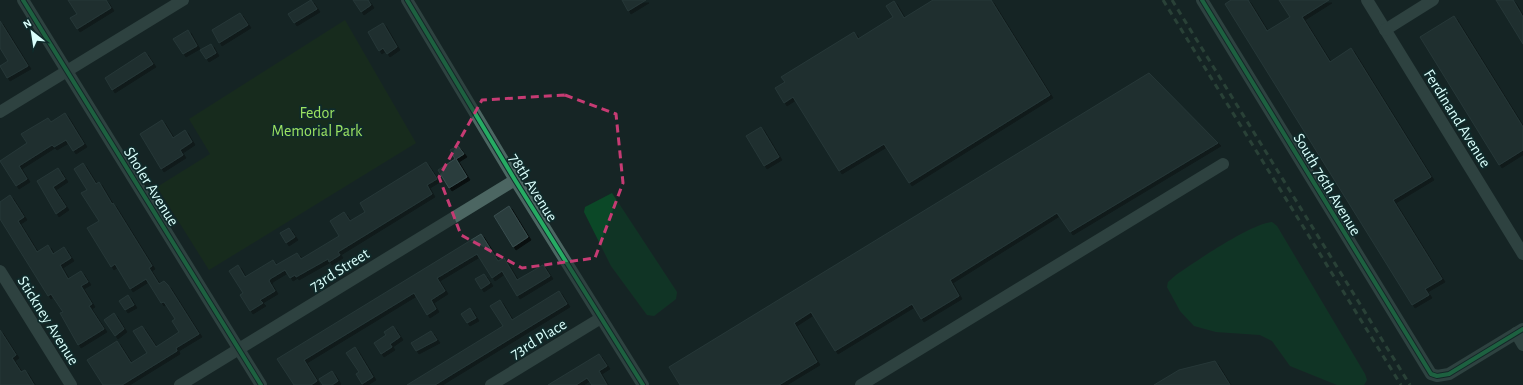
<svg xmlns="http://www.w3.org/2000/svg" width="1523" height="385" viewBox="0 0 1523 385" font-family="'Alegreya Sans',sans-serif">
  <defs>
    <filter id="shadow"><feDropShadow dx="3" dy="3" stdDeviation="0" flood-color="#0009"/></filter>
  </defs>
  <rect width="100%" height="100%" fill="#162525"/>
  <path fill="#1a3315" d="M345,20L416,143L209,270L157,187L210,154L189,119Z"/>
  <g fill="#0b4827">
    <path d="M612,193L677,292L676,299L654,316L647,315L611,266L584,212L585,207Z"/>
    <path d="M1272,222L1277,226L1365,374L1367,380L1364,385H1337L1290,366L1272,341L1260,335L1216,332L1194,326L1180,311L1167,287L1168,282L1176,275C1195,262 1250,224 1272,222Z"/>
  </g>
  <g fill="#2b3c3c" stroke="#394e4f" filter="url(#shadow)">
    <path d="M68,0H106L111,8L77,29L70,18L77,14Z"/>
    <path d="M311,0L317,9L294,23L288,14Z"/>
    <path d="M353,0H368L371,5L361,12Z"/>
    <path d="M622,0H646L628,11Z"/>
    <path d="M933,0H991L1050,95L909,183L884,144L839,171L793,97L784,103L775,88L785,82L781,77L854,32L858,39L893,17L886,6L894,1L904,18Z"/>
    <path d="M1231,0H1248L1267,31L1290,17L1279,0H1329L1302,17L1330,62L1351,48L1431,177L1393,200L1442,279L1425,289L1429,295L1412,305L1225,4Z"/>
    <path d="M1496,0H1513L1523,17V44Z"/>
    <path d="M240,13L248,25L219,43L212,30Z"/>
    <path d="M1454,16L1523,127V150L1499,165L1420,37Z"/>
    <path d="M0,21L28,66L7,78L0,66L8,61L0,48Z"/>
    <path d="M383,23L397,47L387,54L383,48L379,51L377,48L368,32Z"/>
    <path d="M188,30L197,46L183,54L173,39Z"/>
    <path d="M211,44L216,53L206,59L200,50Z"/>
    <path d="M145,52L153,64L112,90L105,78Z"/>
    <path d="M1149,73L1218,143L1070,232L1057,213L950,280L959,296L921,319L912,304L835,351L811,312L794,323L817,362L779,385H680L669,367Z"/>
    <path d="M65,113L84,144L73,151L66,140L54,147L52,145L19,166L27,179L16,186L0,161L27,143L21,134L48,118L51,122Z"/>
    <path d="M162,120L173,138L185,130L192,142L180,150L183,155L161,169L140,134Z"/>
    <path d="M761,127L779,157L764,166L746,136Z"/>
    <path d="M458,146L464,154L456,159L467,177L449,188L438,170L455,159L450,150Z"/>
    <path d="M426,162L437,179L427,185L432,194L338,252L340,255L329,262L328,259L296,277L295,275L290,278L285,270L270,279L269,281L275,291L260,300L263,303L250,311L240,295L243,293L229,271L238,265L245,277L273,260L276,265L297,253L301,259L339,236L330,221L344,212L350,221L365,212L360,203Z"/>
    <path d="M83,163L96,184L99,182L112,204L113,203L152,266L149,268L159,284L164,281L168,285L199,334L176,348L177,351L122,385H103L87,360L117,341L131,363L147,353L133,331L142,326L156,347L179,332L172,321L175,319L164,302L161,303L146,279L130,289L115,264L111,267L87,228L99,221L81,193L87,190L74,169Z"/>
    <path d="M58,168L65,179L53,187L66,207L56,214L37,181Z"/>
    <path d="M10,195L24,217L18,221L37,252L48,245L53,254L64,247L71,258L60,265L68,279L81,271L88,282L81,286L92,304L89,306L104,329L78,345L60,313L63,312L51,294L48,296L0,219V202Z"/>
    <path d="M509,206L528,237L513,247L494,216Z"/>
    <path d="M289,228L295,237L286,243L280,233Z"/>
    <path d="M481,234L498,261L504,258L517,280L543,265L550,276L517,296L502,271L492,278L477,254L437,278L445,291L431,300L436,309L427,315L414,293L304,360L317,381L311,385H294L277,359Z"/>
    <path d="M484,274L490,283L481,289L475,279Z"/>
    <path d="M559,291L567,304L451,375L435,385H407L503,326L490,306L500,300L512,320Z"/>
    <path d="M128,295L134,305L125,310L119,301Z"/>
    <path d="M470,308L476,318L467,323L461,314Z"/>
    <path d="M114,313L124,329L115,336L104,320Z"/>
    <path d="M393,326L400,337L390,344L392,347L381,354L374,343L386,335L384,332Z"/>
    <path d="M0,330L16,355L12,358L21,372L25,370L34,385H0Z"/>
    <path d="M431,331L437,340L416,351L411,343Z"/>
    <path d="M355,347L373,377L362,384L356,374L359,372L346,353Z"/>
    <path d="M599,354L607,366L599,371L607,385H592L587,378L576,385H548Z"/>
    <path d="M1215,361L1230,385H1154L1179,370Z"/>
    <path d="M332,371L338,381L332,385H323L319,379Z"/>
  </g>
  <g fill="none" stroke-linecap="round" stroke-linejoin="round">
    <g stroke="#4c6662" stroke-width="12">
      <path d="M23,0L261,385"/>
      <path d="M407,0L515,180L643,385"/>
      <path d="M1202,0L1431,374L1437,376L1449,374L1523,329"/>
      <path d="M1367,0L1523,254"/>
      <path d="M1385,30L1433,0"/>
      <path d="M0,112L183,0"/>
      <path d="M0,271L71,385"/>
      <path d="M1516,333L1523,345"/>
      <path d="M180,385L515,180"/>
      <path d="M491,385L601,318"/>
      <path d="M861,385L1223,164"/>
    </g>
    <g stroke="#41654e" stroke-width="3" stroke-dasharray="6 5" stroke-linecap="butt">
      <path d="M1163,0L1401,385"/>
      <path d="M1172,0L1410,385"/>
    </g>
    <defs>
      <g id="cycleway">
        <path d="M23,0L261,385"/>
        <path d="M407,0L515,180L643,385"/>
        <path d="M1202,0L1431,374L1437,376L1449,374L1523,329"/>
      </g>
    </defs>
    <use href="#cycleway" stroke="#102b2b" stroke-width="6"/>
    <use href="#cycleway" stroke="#26ab63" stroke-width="4"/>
  </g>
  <path d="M0 0H1523V385H0ZM565,95L616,114L623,183L595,258L522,268L461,235L439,177L482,100Z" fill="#162525" fill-opacity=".55" fill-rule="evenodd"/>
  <path fill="none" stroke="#c63b73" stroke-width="3" stroke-dasharray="8 5" stroke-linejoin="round" d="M565,95L616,114L623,183L595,258L522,268L461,235L439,177L482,100Z"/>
  <g text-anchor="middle" stroke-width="3.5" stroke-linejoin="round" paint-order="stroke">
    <g font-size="16" fill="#9be362" stroke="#102b2b">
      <text x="317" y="118">Fedor<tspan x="317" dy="18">Memorial Park</tspan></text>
    </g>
    <g font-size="16" fill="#dbfffc" stroke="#102b2b">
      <text transform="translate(1458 118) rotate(58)" y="6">Ferdinand Avenue</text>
      <text transform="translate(1328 184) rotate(59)" y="6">South 76th Avenue</text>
      <text transform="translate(152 186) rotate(58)" y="6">Sholer Avenue</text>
      <text transform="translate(534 187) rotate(58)" y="6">78th Avenue</text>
      <text transform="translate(339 269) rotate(-32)" y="6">73rd Street</text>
      <text transform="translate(49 320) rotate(58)" y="6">Stickney Avenue</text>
      <text transform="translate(538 338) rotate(-31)" y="6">73rd Place</text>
    </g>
  </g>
  <g transform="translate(32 32) rotate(330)" stroke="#102b2b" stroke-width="3" paint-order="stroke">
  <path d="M0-3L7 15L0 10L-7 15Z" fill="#dbfffc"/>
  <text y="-6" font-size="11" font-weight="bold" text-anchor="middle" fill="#dbfffc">N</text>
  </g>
</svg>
